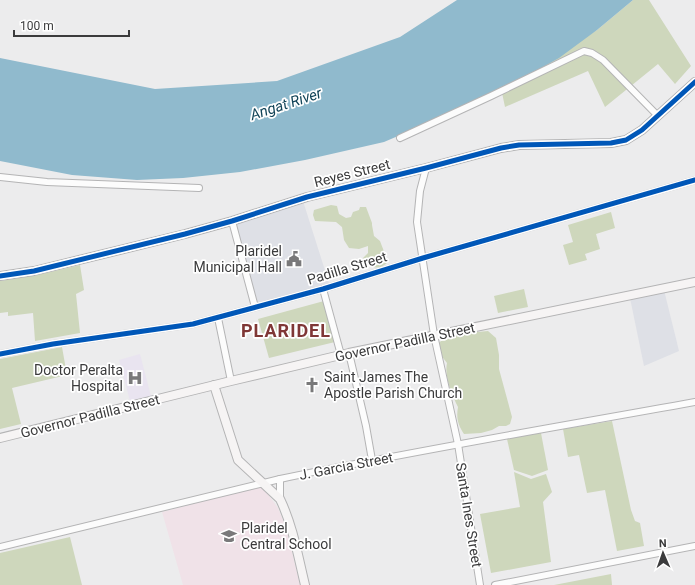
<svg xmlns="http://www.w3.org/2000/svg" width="695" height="585" viewBox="0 0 695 585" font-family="Roboto,sans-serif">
  <rect width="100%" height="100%" fill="#ececed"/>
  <g fill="#dee0e6">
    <path d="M303,201L329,283L258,304L235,222Z"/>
    <path d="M664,290L679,351L644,366L630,298Z"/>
  </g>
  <path fill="#f0e2e8" d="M262,486L278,508L286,527L300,585H183L162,512Z"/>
  <path fill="#e9e4f0" d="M140,354L151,396L130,401L119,360Z"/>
  <g fill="#ced7bc">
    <path d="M633,0H649L691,66L675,84L658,64L605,107L588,71L505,107L501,88L597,30Z"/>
    <path d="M331,205L337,206L339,214L346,218L351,217L353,212L359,210L360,207H366L372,223V225L374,236L380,241L388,262C380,270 374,268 364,264L363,258L368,253V246L359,249L349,248L344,240L342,227L336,222L315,221L313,215L314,210Z"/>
    <path d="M611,212L615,228L596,234L600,249L585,254L587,260L569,265L563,245L573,242L568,225Z"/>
    <path d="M80,265L84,290L76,294L80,333L35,341L33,313L8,316V312L0,313V281L37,275Z"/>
    <path d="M524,289L528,307L498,313L494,296Z"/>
    <path d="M324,301L335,342L269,358L258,319Z"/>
    <path d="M488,331L496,338L499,355V369L512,417L510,424L506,426H499L492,430L481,433L464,434C458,425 456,418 458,407C452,395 444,377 447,363L440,354L438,343C447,337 452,334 463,336L467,333Z"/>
    <path d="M62,347L67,375L12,388L21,424L0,429V359Z"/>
    <path d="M612,421L631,510L635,521L640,523L644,546L617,551L605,490L587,493L579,455L568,457L563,429Z"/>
    <path d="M541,433L548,470L532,476L514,470L507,439Z"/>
    <path d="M514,472L531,479L546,474L552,492L543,502L551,562L491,573L480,514L520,507Z"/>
    <path d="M70,537L82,585H0V553Z"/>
    <path d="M611,574L612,585H554Z"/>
  </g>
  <path fill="#90bacd" d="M457,0H633L597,30L559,58L525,77L426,124L384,142L305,160L240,172L183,178L137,180L72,175L0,161V58L155,89L277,81L400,37Z"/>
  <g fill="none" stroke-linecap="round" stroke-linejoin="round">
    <defs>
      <g id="street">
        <path d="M400,138L491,96L584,51L592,53L603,60L658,116"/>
        <path d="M426,168L420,191L417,222L434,335L458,444L480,585"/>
        <path d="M0,177L47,182L199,188"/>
        <path d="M232,221L255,307"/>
        <path d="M323,289L341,355"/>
        <path d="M218,318L231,381"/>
        <path d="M349,353L366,426L372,460"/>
        <path d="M0,354L53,344L193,324L323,289L423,258L695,180"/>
        <path d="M280,479V499"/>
        <path d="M0,547L280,479C418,450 557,427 695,402"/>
        <path d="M495,585L695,546"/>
      </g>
      <g id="secondary">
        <path d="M0,276L34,271L185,234L232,221L307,197L426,168L501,148L519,145L611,143L626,140L642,130L695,82"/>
        <path d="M214,385L238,460L280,499C293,526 298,556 305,585"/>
        <path d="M0,438L231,381L349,353L695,282"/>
      </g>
    </defs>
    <use href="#street" stroke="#b4b4b5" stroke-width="8"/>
    <use href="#secondary" stroke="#b4b4b5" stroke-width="10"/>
    <use href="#street" stroke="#fcfcfc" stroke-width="6"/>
    <use href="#secondary" stroke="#f6f4f4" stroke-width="8"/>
    <defs>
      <g id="cycleway">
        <path d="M0,276L34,271L185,234L232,221L307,197L426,168L501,148L519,145L611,143L626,140L642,130L695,82"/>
        <path d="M0,354L53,344L193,324L323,289L423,258L695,180"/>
      </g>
    </defs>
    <use href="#cycleway" stroke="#fff" stroke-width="8"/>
    <use href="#cycleway" stroke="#0057b8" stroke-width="5"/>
  </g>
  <defs>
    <symbol id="civic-bare" viewBox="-9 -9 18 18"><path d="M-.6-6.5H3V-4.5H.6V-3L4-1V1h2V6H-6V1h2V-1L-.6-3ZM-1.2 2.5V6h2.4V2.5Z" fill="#79797a" stroke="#fff" stroke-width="2.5" paint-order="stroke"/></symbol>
    <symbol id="hospital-bare" viewBox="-9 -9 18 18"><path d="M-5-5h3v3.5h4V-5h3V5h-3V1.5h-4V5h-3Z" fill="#79797a" stroke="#fff" stroke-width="2.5" paint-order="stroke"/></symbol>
    <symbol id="church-bare" viewBox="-9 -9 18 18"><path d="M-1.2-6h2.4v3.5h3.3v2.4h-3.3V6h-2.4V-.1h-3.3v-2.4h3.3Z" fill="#79797a" stroke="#fff" stroke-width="2.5" paint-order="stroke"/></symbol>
    <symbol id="school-bare" viewBox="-9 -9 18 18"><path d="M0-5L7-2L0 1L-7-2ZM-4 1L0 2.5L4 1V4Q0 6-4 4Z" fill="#79797a" stroke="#fff" stroke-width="2.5" paint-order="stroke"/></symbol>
  </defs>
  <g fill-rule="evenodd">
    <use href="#civic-bare" x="283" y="248" width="22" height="22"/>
    <use href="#hospital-bare" x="124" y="367" width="22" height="22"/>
    <use href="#church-bare" x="301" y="374" width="22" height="22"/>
    <use href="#school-bare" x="218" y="525" width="22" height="22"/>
  </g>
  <g text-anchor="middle" stroke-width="3.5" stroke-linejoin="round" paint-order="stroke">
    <g font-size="14" fill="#3b3b3c" stroke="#fff">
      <text transform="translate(352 173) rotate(-14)" y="5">Reyes Street</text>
      <text transform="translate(347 268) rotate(-17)" y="5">Padilla Street</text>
      <text transform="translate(405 342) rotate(-12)" y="5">Governor Padilla Street</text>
      <text transform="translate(90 416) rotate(-14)" y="5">Governor Padilla Street</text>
      <text transform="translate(346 466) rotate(-11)" y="5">J. Garcia Street</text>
      <text transform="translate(469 515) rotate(81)" y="5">Santa Ines Street</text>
    </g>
    <g font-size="14" fill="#3b3b3c" stroke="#fff" text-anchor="end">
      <text x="282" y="256">Plaridel<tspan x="282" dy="16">Municipal Hall</tspan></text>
      <text x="123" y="375">Doctor Peralta<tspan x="123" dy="16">Hospital</tspan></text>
      <text x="324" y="382" text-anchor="start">Saint James The<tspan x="324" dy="16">Apostle Parish Church</tspan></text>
      <text x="241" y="533" text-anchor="start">Plaridel<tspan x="241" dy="16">Central School</tspan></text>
    </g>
    <g font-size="15" font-style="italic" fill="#124458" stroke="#fff">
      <text transform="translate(286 104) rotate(-18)" y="5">Angat River</text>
    </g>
    <g font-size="18" font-weight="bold" letter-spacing="1" fill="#7f3736" stroke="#fff">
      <text x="286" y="337">PLARIDEL</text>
    </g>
  </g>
  <g transform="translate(663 553) rotate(358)" stroke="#ffffff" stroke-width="3" paint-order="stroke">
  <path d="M0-3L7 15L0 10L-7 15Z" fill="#3b3b3c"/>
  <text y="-6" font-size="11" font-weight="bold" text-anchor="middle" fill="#3b3b3c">N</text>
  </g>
  <path d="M14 30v6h115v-6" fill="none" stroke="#3b3b3c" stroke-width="2"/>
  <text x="20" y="30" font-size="12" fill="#3b3b3c" stroke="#ffffff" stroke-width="3" paint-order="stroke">100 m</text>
</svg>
